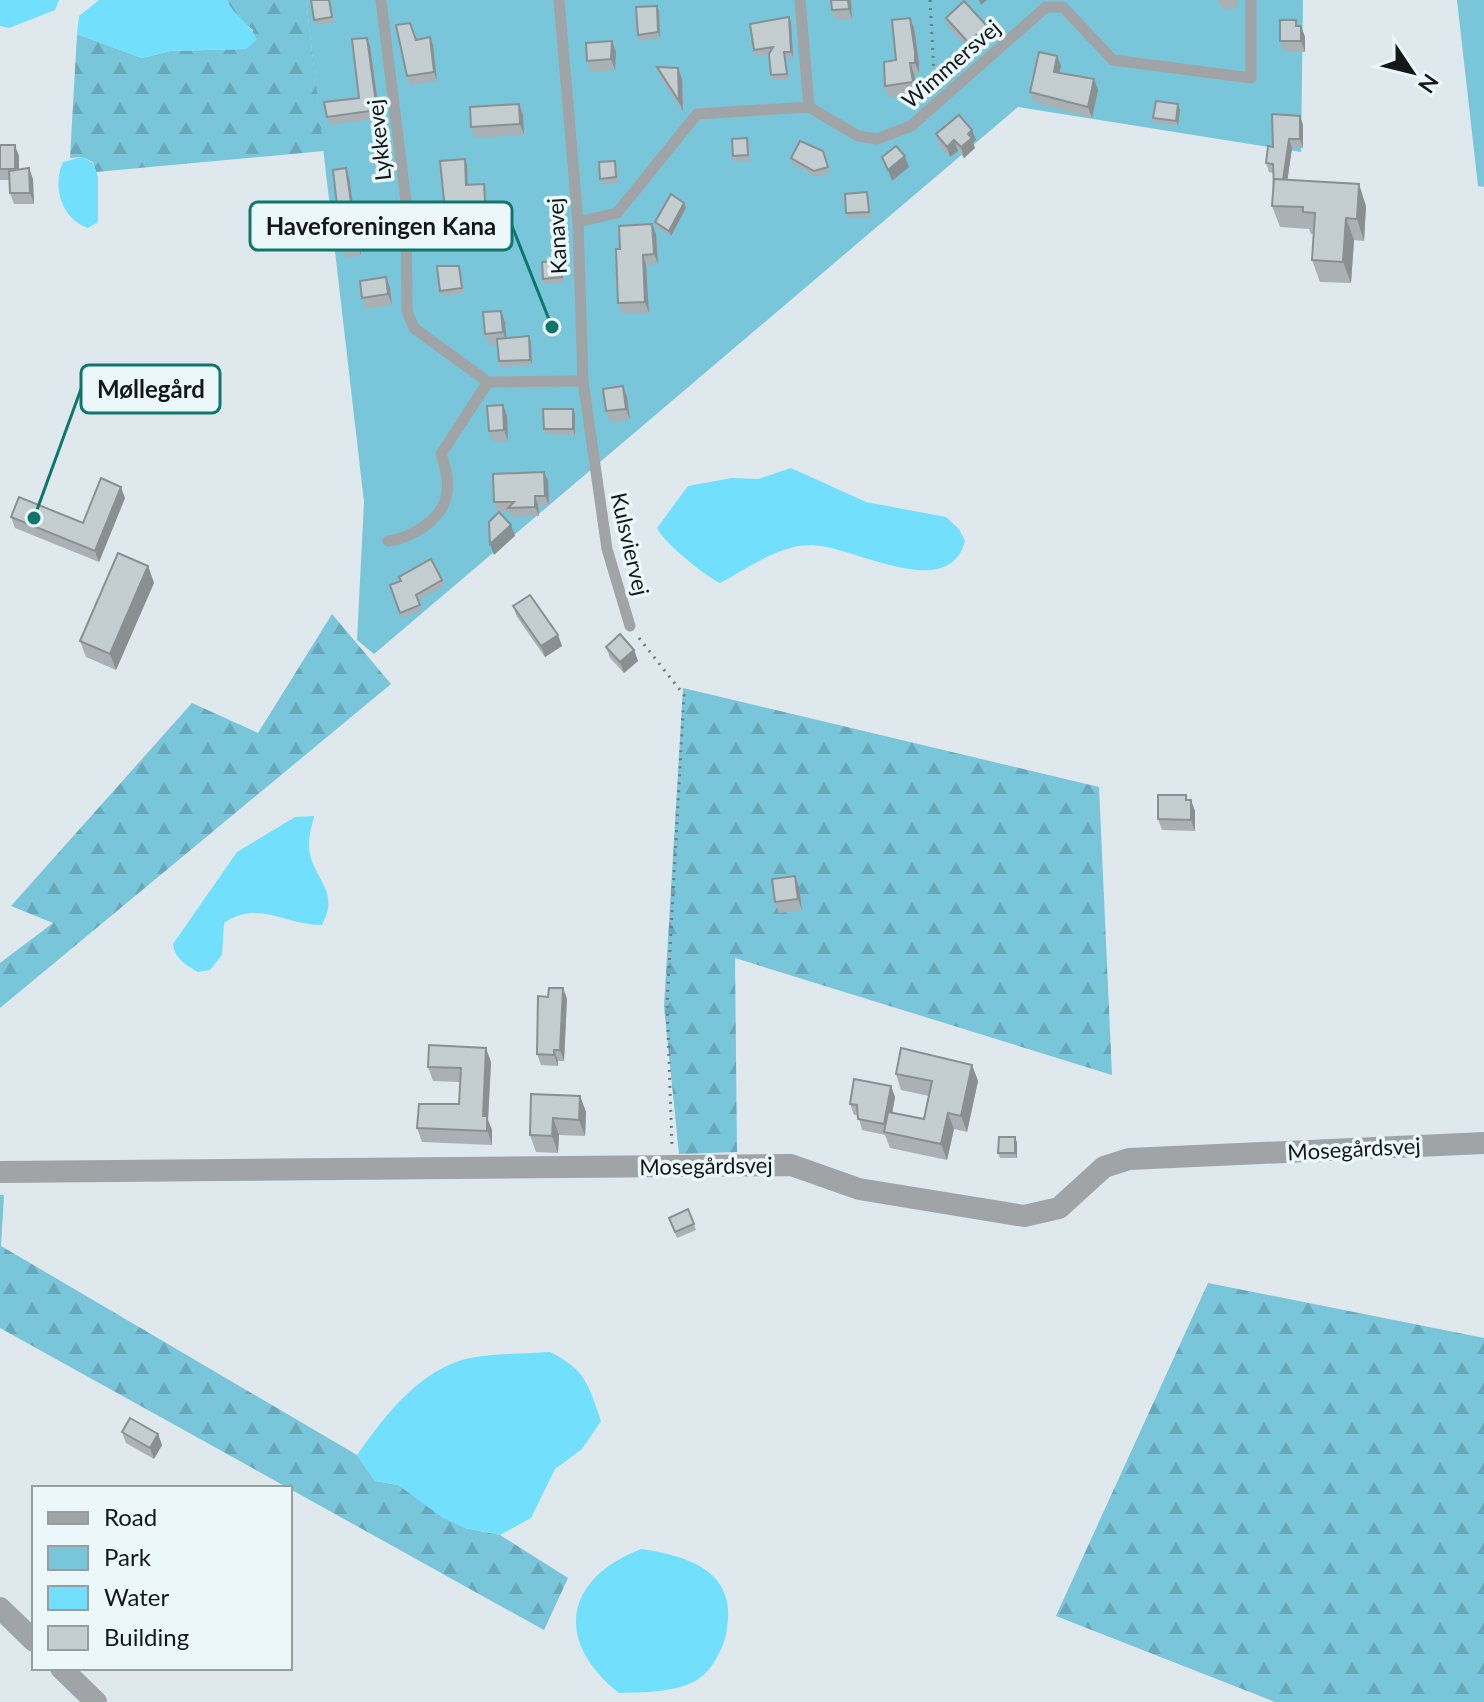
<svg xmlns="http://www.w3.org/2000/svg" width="1484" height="1702" viewBox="0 0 1484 1702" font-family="Lato,sans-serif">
  <defs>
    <pattern id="forest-firs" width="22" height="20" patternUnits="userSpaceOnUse" patternTransform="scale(2)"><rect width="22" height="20" fill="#79c5d9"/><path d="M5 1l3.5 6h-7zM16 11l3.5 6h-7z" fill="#68a8ba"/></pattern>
  </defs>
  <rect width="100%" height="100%" fill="#dfe9ed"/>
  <g fill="#79c5d9">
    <path d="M306,0H1303L1301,152L1018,107L374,654L357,640L364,502Z"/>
    <path d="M1457,0H1484V187L1478,186Z"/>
  </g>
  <g fill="url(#forest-firs)">
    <path d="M227,0H306L324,151L96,172L93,162L82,157L70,158L77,34L142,58L170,51L246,49L253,30L233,14Z"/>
    <path d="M332,614L391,684L0,1008V963L53,923L11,906L192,703L258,733Z"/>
    <path d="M683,688L1099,787L1112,1075L735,958L737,1152L679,1154L664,1006Z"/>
    <path d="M0,1195H4L1,1246L357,1455L375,1481L398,1485L465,1528L500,1535L568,1578L544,1630L0,1328Z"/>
    <path d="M1208,1283L1484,1338V1702H1275L1056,1616Z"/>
  </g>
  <g fill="#72dffc">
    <path d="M0,0H59L55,10L9,28L0,26Z"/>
    <path d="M99,0H227C234,17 251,23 257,40L246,49L170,51L142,58L77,34L79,16Z"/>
    <path d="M82,157L93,163L98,177V222L88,228C61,219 52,186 63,162Z"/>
    <path d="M791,468L866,502L946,517L959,529L965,541C948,604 855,546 811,545C779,545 748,568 720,583C705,576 663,542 657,528L688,486L732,478L758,479Z"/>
    <path d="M314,816C312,826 308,838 309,848C312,879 341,890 322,925C287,926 258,899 224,923L222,955L210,970L198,972C186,965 175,959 173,944L237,852L295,817Z"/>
    <path d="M550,1352C586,1370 588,1384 601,1421L582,1449L555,1469L531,1518L500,1535L465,1528L443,1518L398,1485L375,1481L357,1455C385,1416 414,1376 462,1360C483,1353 527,1354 550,1352Z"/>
    <path d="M641,1549C691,1556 740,1573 726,1634C723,1649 711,1672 697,1680C674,1693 645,1692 619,1693C554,1641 564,1579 641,1549Z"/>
  </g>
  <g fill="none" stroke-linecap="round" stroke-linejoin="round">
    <g stroke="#73797c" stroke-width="3" stroke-dasharray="2 6" stroke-linecap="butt">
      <path d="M930,0L934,73L941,82"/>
      <path d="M639,638L684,695L667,1003L672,1146"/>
    </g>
    <g stroke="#a0a4a6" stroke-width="11">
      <path d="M381,0L406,202L407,311L414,328L488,382L583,381"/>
      <path d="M559,0L578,222L583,381L607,549L630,626"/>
      <path d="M800,0L809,107"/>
      <path d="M578,222L617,213L697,114L809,107L858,136L877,139L911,126L1046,7H1063L1113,60L1251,78V0"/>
      <path d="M388,541C412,538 444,519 447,492C449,478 445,467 441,454L488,382"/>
    </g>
    <g stroke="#a0a4a6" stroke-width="22">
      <path d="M0,1172L791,1165L859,1189L1024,1216L1059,1208L1104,1167L1129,1159L1484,1143"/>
      <path d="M0,1608L34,1641"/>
      <path d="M61,1668L96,1702"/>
    </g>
  </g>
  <g fill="#a9b1b4">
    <path d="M330,0L334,22L316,25L314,20Z"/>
    <path d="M831,0H851L852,19L836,20L832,10Z"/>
    <path d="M1218,0H1238V8L1222,9Z"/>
    <path d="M657,6L659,11L660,38L640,41L638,35Z"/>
    <path d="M789,17L791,22L793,57L786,58L789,79L773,80L771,75L769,54L756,56L754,50Z"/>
    <path d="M910,18L914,28L919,62V73L914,74L917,93L889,97L885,86L896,60Z"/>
    <path d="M946,18L987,26L990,36L972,52L949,28Z"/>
    <path d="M1296,20L1298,26H1301L1305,37V52H1284L1280,41Z"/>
    <path d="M430,37L433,45L437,81L410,85L407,76L416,39Z"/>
    <path d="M367,38L370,46L380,118L330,125L327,117L359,98Z"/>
    <path d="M616,52L615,70L591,72L587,61Z"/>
    <path d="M1057,56L1061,66L1060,73L1098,90L1092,118L1034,102L1030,92Z"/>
    <path d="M657,67L678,68L682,79L683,112L661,78Z"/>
    <path d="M519,104L523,115L524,135L475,138L471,127Z"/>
    <path d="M1178,104L1180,110L1178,126L1155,123L1153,118Z"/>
    <path d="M1300,116L1303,125V148H1292L1287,180L1366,206L1364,241L1354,240L1351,283L1320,282L1312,260L1314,234H1311L1309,229L1280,227L1272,206L1274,190L1273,173L1269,172L1266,163L1273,147Z"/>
    <path d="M972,130L976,140L973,143L975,148L964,158L958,151L950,157L939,145L936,134Z"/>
    <path d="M747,138L749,143L750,161L735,162L733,156Z"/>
    <path d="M0,145L19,156V170L33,179L34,204H14L10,193L9,180H0Z"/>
    <path d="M823,151L830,173L816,177L793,164L791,158Z"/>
    <path d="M615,161L617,166L618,183L602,184L600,179Z"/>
    <path d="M467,165L468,185L486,189L487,208H481L482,231L449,233L447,228Z"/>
    <path d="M349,177L352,202L359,210L361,255L345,258L342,249Z"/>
    <path d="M867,192L869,198L871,217L848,218L846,213Z"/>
    <path d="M686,208L671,236L657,228L655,222Z"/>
    <path d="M656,234L658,264L646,265L649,313L622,314L618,303L620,249Z"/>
    <path d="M561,261L563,266L564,283L545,284L543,279Z"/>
    <path d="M461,271L464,293L442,296L440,291Z"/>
    <path d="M390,288L392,305L366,309L362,298Z"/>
    <path d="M501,311L505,322L506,338L529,336L531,342L532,365L501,367L499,361L498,344L489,345L485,334Z"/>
    <path d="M623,386L627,397L630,420L610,422L606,411Z"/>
    <path d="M575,414V435L546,434L544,429Z"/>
    <path d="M507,416L508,441L493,442L489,431Z"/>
    <path d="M548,481L549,505H538L539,516L511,517L509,511H497L494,502Z"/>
    <path d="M125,498L99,562L15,528L11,517L83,523Z"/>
    <path d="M148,566L154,583L116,670L86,657L80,641Z"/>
    <path d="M442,580L444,586L418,600L422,610L402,618L390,585Z"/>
    <path d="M513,606L558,635L562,646L545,657L517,617Z"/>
    <path d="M606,647L634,650L638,661L624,673L610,658Z"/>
    <path d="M1188,800L1195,811V831L1162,830L1158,819Z"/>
    <path d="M799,887L802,910L779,913L775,902Z"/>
    <path d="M563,988L567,999L564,1061H558V1066L541,1065L537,1054L548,997Z"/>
    <path d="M491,1062L488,1120L492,1130V1145L422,1142L417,1128L459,1104L460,1082L433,1081L428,1067Z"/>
    <path d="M972,1065L978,1081L967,1132L954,1129L947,1160L890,1148L885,1135L862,1130L858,1115H854L850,1104L891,1086L895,1097L892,1113L924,1119L929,1096L901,1090L896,1074Z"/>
    <path d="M580,1096L586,1112L585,1136L559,1135L558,1153L536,1152L530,1135Z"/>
    <path d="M1015,1137L1017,1143V1158H1000L998,1153Z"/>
    <path d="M688,1209L696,1230L677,1238L669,1218Z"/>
    <path d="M122,1432L158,1434L162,1445L154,1459L126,1443Z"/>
  </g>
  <g fill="#899092">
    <path d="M848,0H851L852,19L849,9Z"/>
    <path d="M979,0H987L981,5Z"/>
    <path d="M657,6L659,11L660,38L658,32Z"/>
    <path d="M789,17L791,22L793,57L791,52Z"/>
    <path d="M910,18L914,28L919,62V73L915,63Z"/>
    <path d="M987,26L990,36L972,52L968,42Z"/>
    <path d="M1301,26L1305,37V52L1301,41Z"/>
    <path d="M430,37L433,45L437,81L434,72Z"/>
    <path d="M367,38L370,46L380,118L377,110Z"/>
    <path d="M612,41L616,52L615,70L611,59Z"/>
    <path d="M1057,56L1061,66L1057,82L1054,72Z"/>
    <path d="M910,63L914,74L917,93L913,82Z"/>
    <path d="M678,68L682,79L683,112L679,101Z"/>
    <path d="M1094,79L1098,90L1092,118L1088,107Z"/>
    <path d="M519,104L523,115L524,135L520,124Z"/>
    <path d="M1178,104L1180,110L1178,126L1176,121Z"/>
    <path d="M1300,116L1303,125V148L1300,139Z"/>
    <path d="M972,130L976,140L973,143L975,148L964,158L961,147L968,134Z"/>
    <path d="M1289,139L1292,148L1285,198L1281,189Z"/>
    <path d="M954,140L958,151L950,157L947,147Z"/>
    <path d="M15,145L19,156V180L15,169Z"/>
    <path d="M905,156L909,167L892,181L888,170Z"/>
    <path d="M465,159L467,165L468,191L466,185Z"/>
    <path d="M29,168L33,179L34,204L30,193Z"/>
    <path d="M346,168L349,177L354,211L351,202Z"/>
    <path d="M1359,184L1366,206L1364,241L1357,219Z"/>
    <path d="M356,202L359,210L361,255L358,247Z"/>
    <path d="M479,203L481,208L482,231L480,226Z"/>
    <path d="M684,203L686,208L671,236L669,231Z"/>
    <path d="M1346,218L1354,240L1351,283L1343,262Z"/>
    <path d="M652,224L656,234L658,264L654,254Z"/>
    <path d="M643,255L646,265L649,313L645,302Z"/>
    <path d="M386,277L390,288L392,305L388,294Z"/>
    <path d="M501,311L505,322L507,343L503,332Z"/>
    <path d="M529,336L531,342L532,365L530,360Z"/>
    <path d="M623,386L627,397L630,420L626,409Z"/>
    <path d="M503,405L507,416L508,441L504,430Z"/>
    <path d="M573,409L575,414V435L573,429Z"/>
    <path d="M544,472L548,481L549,505L545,496Z"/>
    <path d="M121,487L125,498L99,562L95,551Z"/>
    <path d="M535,496L538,505L539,516L535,507Z"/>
    <path d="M511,525L515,536L494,555L490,544Z"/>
    <path d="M148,566L154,583L116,670L110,654Z"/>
    <path d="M558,635L562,646L545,657L541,646Z"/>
    <path d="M634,650L638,661L624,673L620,662Z"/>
    <path d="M1191,800L1195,811V831L1191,820Z"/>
    <path d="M795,876L799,887L802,910L798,899Z"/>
    <path d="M563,988L567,999L564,1061L560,1050Z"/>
    <path d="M486,1048L491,1062L488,1120L492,1130V1145L483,1116Z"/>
    <path d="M554,1050L558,1061V1066L554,1055Z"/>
    <path d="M972,1065L978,1081L967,1132L961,1116Z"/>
    <path d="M891,1086L895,1097L889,1133H887L884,1124Z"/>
    <path d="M580,1096L586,1112L585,1136L579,1120Z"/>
    <path d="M948,1113L954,1129L947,1160L941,1144Z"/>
    <path d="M553,1118L559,1135L558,1153L552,1136Z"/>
    <path d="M1015,1137L1017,1143V1158L1015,1153Z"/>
    <path d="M158,1434L162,1445L154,1459L150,1448Z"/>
  </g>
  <g fill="#c4ced1" stroke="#899092" stroke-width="2">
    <path d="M311,0H329L332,17L314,20Z"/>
    <path d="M831,0H848L849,9L832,10Z"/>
    <path d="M964,1L987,26L968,42L946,18Z"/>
    <path d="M657,6L658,32L638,35L636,7Z"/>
    <path d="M789,17L791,52H784L787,74L771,75L769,54L773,47L754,50L750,24Z"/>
    <path d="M910,18L915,52V63H910L913,82L885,86L884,62L896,60L892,20Z"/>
    <path d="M1280,20H1296V26H1301V41H1280Z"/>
    <path d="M410,23L416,40L430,37L434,72L407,76L396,25Z"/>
    <path d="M367,38L377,110L327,117L324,102L359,98L352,39Z"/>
    <path d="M612,41L611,59L587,61L586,43Z"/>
    <path d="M1039,52L1057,56L1054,72L1094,79L1088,107L1030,92Z"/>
    <path d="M657,67L678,68L679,101Z"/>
    <path d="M1156,101L1178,104L1176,121L1153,118Z"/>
    <path d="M519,104L520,124L471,127L470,107Z"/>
    <path d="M1272,114L1300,116V139H1289L1283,180L1274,179V188L1273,164L1266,163L1268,146L1273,147Z"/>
    <path d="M959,115L972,130L968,134L972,138L961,147L954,140L947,147L936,134Z"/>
    <path d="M747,138L748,155L733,156L732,139Z"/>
    <path d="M800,141L823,151L828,167L814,171L791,158Z"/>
    <rect x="0" y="145" width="15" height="24"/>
    <path d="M896,146L905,156L888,170L882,157Z"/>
    <path d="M465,159L466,185L484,184L485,202L479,203L480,226L447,228L440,161Z"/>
    <path d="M615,161L616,177L600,179L599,162Z"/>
    <path d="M29,168L30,193H10L9,171Z"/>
    <path d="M346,168L351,202H356L358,247L342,249L333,170Z"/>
    <path d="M1274,179L1359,184L1357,219L1346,218L1343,262L1312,260L1315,213L1303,212V207L1272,206Z"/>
    <path d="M867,192L869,212L846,213L845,194Z"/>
    <path d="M671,194L684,203L669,231L655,222Z"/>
    <path d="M652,224L654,254L643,255L645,302L618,303L616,249H620L619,226Z"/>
    <path d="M561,261L562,277L543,279L542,262Z"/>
    <path d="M437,266H459L462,288L440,291Z"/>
    <path d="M386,277L388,294L362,298L360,281Z"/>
    <path d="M501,311L503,332L485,334L483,312Z"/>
    <path d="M529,336L530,360L499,361L497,339Z"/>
    <path d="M623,386L626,409L606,411L603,389Z"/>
    <path d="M503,405L504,430L489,431L487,406Z"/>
    <path d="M543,409H573V429H544Z"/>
    <path d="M544,472L545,496H535V507L508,508L514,502H494L493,474Z"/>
    <path d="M101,478L121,487L95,551L11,517L19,497L83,523Z"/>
    <path d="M499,512L511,525L490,544L489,522Z"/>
    <path d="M118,553L148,566L110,654L80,641Z"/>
    <path d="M431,559L442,580L416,595L420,605L400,613L390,585L401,581L399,577Z"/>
    <path d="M530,595L558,635L541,646L513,606Z"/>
    <path d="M620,634L634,650L620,662L606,647Z"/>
    <path d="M1158,795H1186V800H1191V820L1158,819Z"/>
    <path d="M795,876L798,899L775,902L772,879Z"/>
    <path d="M549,988H563L560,1050H554V1055L537,1054L538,996L548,997Z"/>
    <path d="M429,1045L486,1048L483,1116H487V1131L417,1128L419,1104H459L461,1068L428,1067Z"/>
    <path d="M901,1048L972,1065L961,1116L948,1113L941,1144L884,1132L888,1112L924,1119L932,1081L896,1074Z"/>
    <path d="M854,1079L891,1086L884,1124L858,1119L857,1105L850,1104Z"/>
    <path d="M531,1094L580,1096L579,1120L553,1118L552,1136L530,1135Z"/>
    <path d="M999,1137H1015V1153H998Z"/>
    <path d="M688,1209L694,1224L675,1232L669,1218Z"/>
    <path d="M130,1418L158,1434L150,1448L122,1432Z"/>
  </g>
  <g text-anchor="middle" stroke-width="7" stroke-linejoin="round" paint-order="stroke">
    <g font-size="22" fill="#141819" stroke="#ecf7fa">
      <text transform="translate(951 64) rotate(-41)" y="8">Wimmersvej</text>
      <text transform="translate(379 140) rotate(-96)" y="8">Lykkevej</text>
      <text transform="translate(557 236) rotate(-93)" y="8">Kanavej</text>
      <text transform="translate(630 544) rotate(77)" y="8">Kulsviervej</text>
      <text transform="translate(1354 1149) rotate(-3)" y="8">Mosegårdsvej</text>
      <text transform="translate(706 1166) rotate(-1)" y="8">Mosegårdsvej</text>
    </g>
  </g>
  <path fill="none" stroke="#0f766e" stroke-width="3" d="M552 327L512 226M34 518L81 389"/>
  <g fill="#0f766e" stroke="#ecf7fa" stroke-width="3">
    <circle cx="552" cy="327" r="8"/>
    <circle cx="34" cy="518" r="8"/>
  </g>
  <g fill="#ecf7fa" stroke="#0f766e" stroke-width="3">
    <rect x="250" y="202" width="262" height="48" rx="8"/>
    <rect x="81" y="365" width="139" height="48" rx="8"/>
  </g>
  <g font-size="24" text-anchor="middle" font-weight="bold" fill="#141819">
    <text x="381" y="235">Haveforeningen Kana</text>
    <text x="151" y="398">Møllegård</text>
  </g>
  <rect x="32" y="1486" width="260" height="184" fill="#ecf7fa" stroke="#969ea0" stroke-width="2"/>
  <rect x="48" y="1512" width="40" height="12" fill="#a0a4a6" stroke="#969ea0" stroke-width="2"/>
  <text x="104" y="1526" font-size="24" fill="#141819">Road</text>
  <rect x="48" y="1546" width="40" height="24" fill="#79c5d9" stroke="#969ea0" stroke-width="2"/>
  <text x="104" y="1566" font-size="24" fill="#141819">Park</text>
  <rect x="48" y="1586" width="40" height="24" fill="#72dffc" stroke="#969ea0" stroke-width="2"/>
  <text x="104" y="1606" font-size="24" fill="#141819">Water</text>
  <rect x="48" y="1626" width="40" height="24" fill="#c4ced1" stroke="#969ea0" stroke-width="2"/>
  <text x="104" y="1646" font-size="24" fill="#141819">Building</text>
  <g transform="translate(1412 72) rotate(125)" stroke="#ecf7fa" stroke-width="6" paint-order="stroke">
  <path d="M0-6L14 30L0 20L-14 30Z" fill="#141819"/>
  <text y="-12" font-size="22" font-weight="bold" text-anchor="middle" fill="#141819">N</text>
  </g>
</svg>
